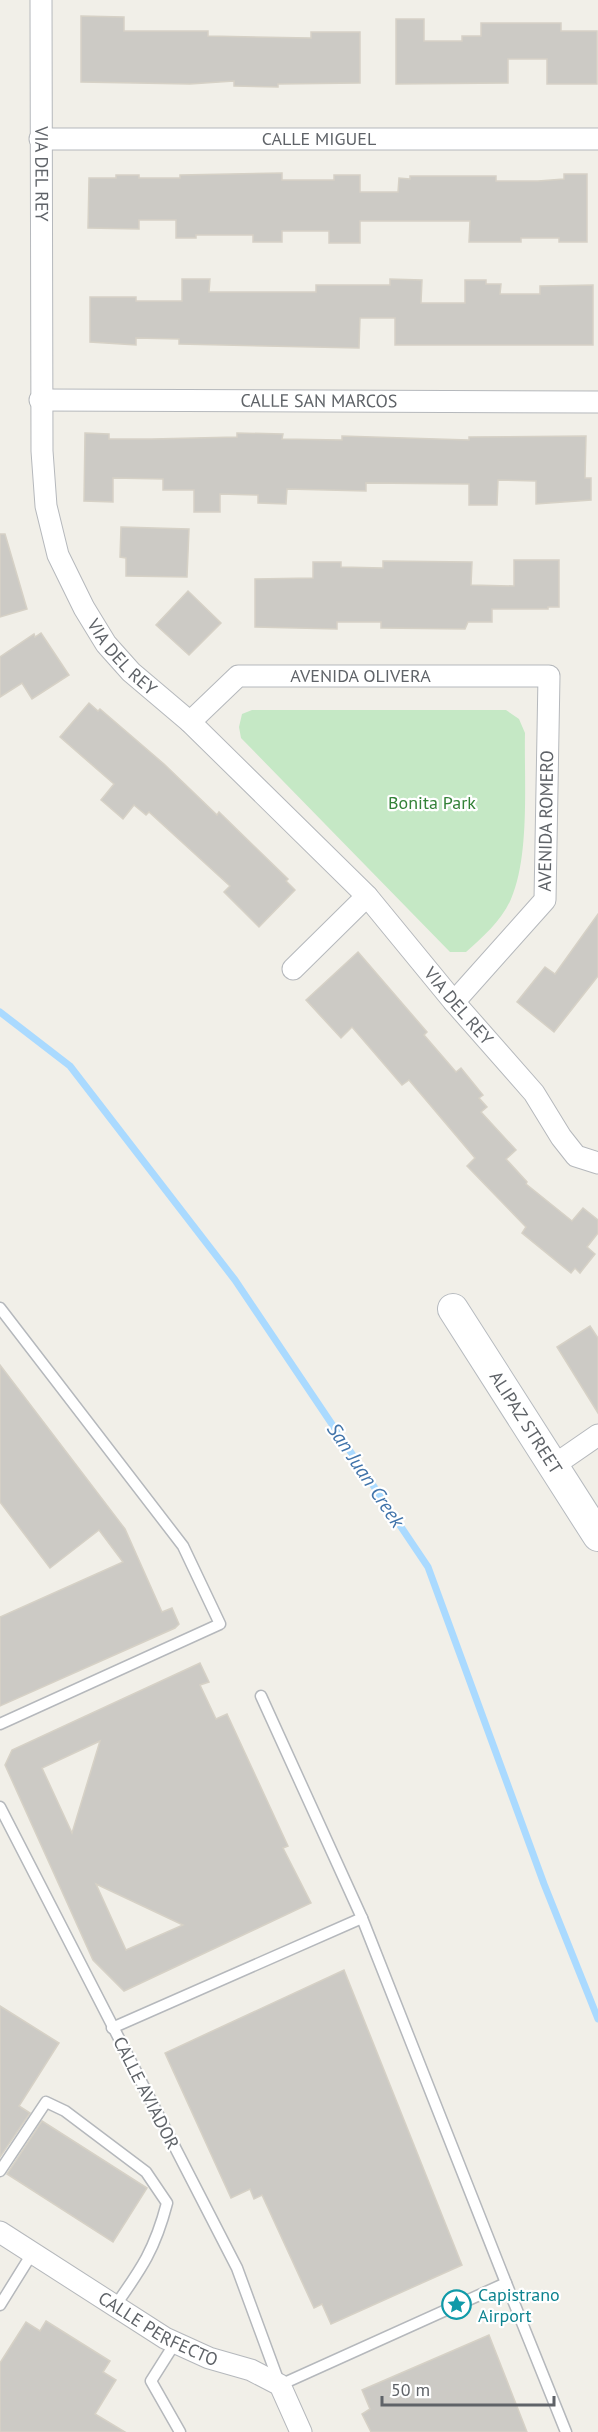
<svg xmlns="http://www.w3.org/2000/svg" width="598" height="2432" viewBox="0 0 598 2432" font-family="'PT Sans',sans-serif">
  <rect width="100%" height="100%" fill="#f1efe8"/>
  <path fill="#c5e8c5" d="M252,710H506L519,719L525,733C524,781 530,856 511,899C502,920 483,937 466,952H450L241,738L239,727L242,714Z"/>
  <g fill="none" stroke-linecap="round" stroke-linejoin="round">
    <path stroke="#aadaff" stroke-width="7" d="M0,1012L70,1066L235,1280L428,1567L544,1884L598,2019"/>
  </g>
  <g fill="#cccac5" stroke="#d6d1c6" stroke-width="1.5" fill-rule="evenodd">
    <path d="M81,16L124,17V31H208V36L311,38V32H360V83L278,84V87L234,86V81L190,84L81,82Z"/>
    <path d="M396,19H424V41H462V36H481V23H561V31H597V84H547V59H508V83L396,84Z"/>
    <path d="M282,173V180H334V175H360V192H398L399,178L410,179V176H496V181H538L564,179V174H587V242H559V238H521V242H469L470,221H360V243H329V231H282V242H253V235H196V238H176V220H139V229L88,228L89,178H116V175H139V178H180V175Z"/>
    <path d="M182,279H210L209,292H316V285H390V279L422,280L421,303H465V280H486V284H501L500,294H540V286L593,285V345H395V318H360L359,348L179,344V339L136,338V345L90,342V297H136V301H182Z"/>
    <path d="M85,433L109,434V439H152L237,437V433L283,434L282,439L342,440V436L469,440V437L586,436L585,478H591V500L536,504V481L498,480L497,505H469V484L366,483V491L287,489L286,504L258,503V495L220,494V512H194V490H163V479L113,478V502L84,501Z"/>
    <path d="M121,527L189,529L187,577L126,576V558L120,557Z"/>
    <path d="M0,534H5L27,609L0,617Z"/>
    <path d="M514,560H559V607H548V609H492V622H468L465,629L381,628V622H337V629L255,627V579L313,578V562H341V567L383,568V561L472,562L471,585L514,586Z"/>
    <path d="M188,591L221,623L189,655L156,625Z"/>
    <path d="M41,633L69,675L32,699L22,683L0,697V657L34,634L35,637Z"/>
    <path d="M89,703L98,711L100,709L164,764L217,815L219,812L288,879L286,881L295,890L259,927L224,892L230,886L149,812L146,815L134,805L123,819L101,800L114,784L60,737Z"/>
    <path d="M598,914V976L554,1032L517,1002L545,967L555,974Z"/>
    <path d="M358,952L427,1032L424,1035L456,1072L461,1068L483,1095L479,1098L487,1107L481,1112L516,1150L506,1159L527,1182L526,1184L572,1221L583,1208L598,1220V1233L587,1247L595,1254L580,1273L575,1268L571,1273L522,1233L526,1227L467,1166L475,1158L409,1080L402,1085L352,1027L341,1038L306,1000Z"/>
    <path d="M590,1326L598,1338V1413L557,1347Z"/>
    <path d="M0,1365L125,1529L162,1612L172,1608L179,1624L175,1628L0,1706V1617L123,1562L99,1530L50,1568L0,1502Z"/>
    <path d="M200,1663L209,1682L200,1685L216,1719L227,1714L288,1846L283,1848L311,1903L124,1991L93,1960L5,1765L12,1750ZM100,1741L72,1833L42,1768ZM96,1884L183,1925L126,1950Z"/>
    <path d="M344,1970L462,2265L331,2324L322,2304L314,2308L262,2195L254,2199L250,2189L231,2198L165,2053Z"/>
    <path d="M0,2006L59,2043L19,2106L30,2113L0,2157Z"/>
    <path d="M42,2121L147,2188L113,2242L7,2174Z"/>
    <path d="M46,2321L110,2361L103,2372L116,2380L95,2414L125,2432H0V2363L26,2322L40,2331Z"/>
    <path d="M489,2335L527,2432H371L362,2414L370,2409L362,2390Z"/>
  </g>
  <g fill="none" stroke-linecap="round" stroke-linejoin="round">
    <defs>
      <g id="lane">
        <path d="M0,1308L183,1546L220,1624L0,1724"/>
        <path d="M261,1696L362,1918"/>
        <path d="M0,1807L237,2268L280,2385L506,2283L566,2432"/>
        <path d="M112,2028L362,1918L506,2283"/>
        <path d="M0,2171L46,2102L65,2111L146,2172L167,2203C155,2249 142,2268 115,2306"/>
        <path d="M0,2305L33,2252"/>
        <path d="M175,2343L151,2381L180,2432"/>
      </g>
      <g id="street">
        <path id="s1" d="M41,0L42,451L46,506L58,555L84,608L106,644L131,672L190,722L367,896L454,1002L534,1093L561,1137L576,1156L598,1163"/>
        <path id="s2" d="M40,139H598"/>
        <path id="s3" d="M40,400L598,402"/>
        <path id="s4" d="M190,722L238,676H549L545,900L454,1002"/>
        <path d="M293,969L367,896"/>
        <path d="M553,1466L598,1435"/>
        <path id="s5" d="M0,2232L165,2338L209,2358L251,2370L280,2385L301,2432"/>
      </g>
      <g id="secondary">
        <path id="s6" d="M453,1309L598,1536"/>
      </g>
    </defs>
    <use href="#lane" stroke="#b5b8bc" stroke-width="13"/>
    <use href="#street" stroke="#b5b8bc" stroke-width="23"/>
    <use href="#secondary" stroke="#b6babf" stroke-width="32"/>
    <use href="#lane" stroke="#fff" stroke-width="10"/>
    <use href="#street" stroke="#fff" stroke-width="21"/>
    <use href="#secondary" stroke="#fff" stroke-width="30"/>
  </g>
  <defs>
    <symbol id="sight-ring" viewBox="-11 -11 22 22"><circle r="9.5" fill="#fff" stroke="#0f9aa8" stroke-width="1.5"/><path d="M0-6L1.8-2.2L6-1.7L2.9 1.2L3.7 5.4L0 3.3L-3.7 5.4L-2.9 1.2L-6-1.7L-1.8-2.2Z" fill="#0f9aa8"/></symbol>
  </defs>
  <g fill-rule="evenodd">
    <use href="#sight-ring" x="440" y="2288" width="33" height="33"/>
  </g>
  <g text-anchor="middle" stroke-width="4.5" stroke-linejoin="round" paint-order="stroke">
    <g font-size="18" fill="#5f6368" stroke="#fff">
      <text dy="6" stroke="none"><textPath href="#s2" startOffset="279">CALLE MIGUEL</textPath></text>
      <text dy="6" stroke="none"><textPath href="#s1" startOffset="174">VIA DEL REY</textPath></text>
      <text dy="6" stroke="none"><textPath href="#s3" startOffset="279">CALLE SAN MARCOS</textPath></text>
      <text dy="6" stroke="none"><textPath href="#s1" startOffset="678">VIA DEL REY</textPath></text>
      <text dy="6" stroke="none"><textPath href="#s4" startOffset="189">AVENIDA OLIVERA</textPath></text>
      <text transform="translate(546 821) rotate(-89)" y="6">AVENIDA ROMERO</text>
      <text dy="6" stroke="none"><textPath href="#s1" startOffset="1164">VIA DEL REY</textPath></text>
      <text dy="6" stroke="none"><textPath href="#s6" startOffset="135">ALIPAZ STREET</textPath></text>
      <text transform="translate(146 2093) rotate(63)" y="6">CALLE AVIADOR</text>
      <text dy="6" stroke="none"><textPath href="#s5" startOffset="186">CALLE PERFECTO</textPath></text>
    </g>
    <g font-size="18" fill="#348238" stroke="#fff">
      <text x="432" y="809">Bonita Park</text>
    </g>
    <g font-size="18" fill="#0d838f" stroke="#fff" text-anchor="start">
      <text x="478" y="2301">Capistrano<tspan x="478" dy="21">Airport</tspan></text>
    </g>
    <g font-size="20" font-style="italic" fill="#4174aa" stroke="#fff">
      <text transform="translate(366 1475) rotate(56)" y="7">San Juan Creek</text>
    </g>
  </g>
  <path d="M382 2396v9h172v-9" fill="none" stroke="#5f6368" stroke-width="3"/>
  <text x="391" y="2396" font-size="18" fill="#5f6368" stroke="#ffffff" stroke-width="4.5" paint-order="stroke">50 m</text>
</svg>
